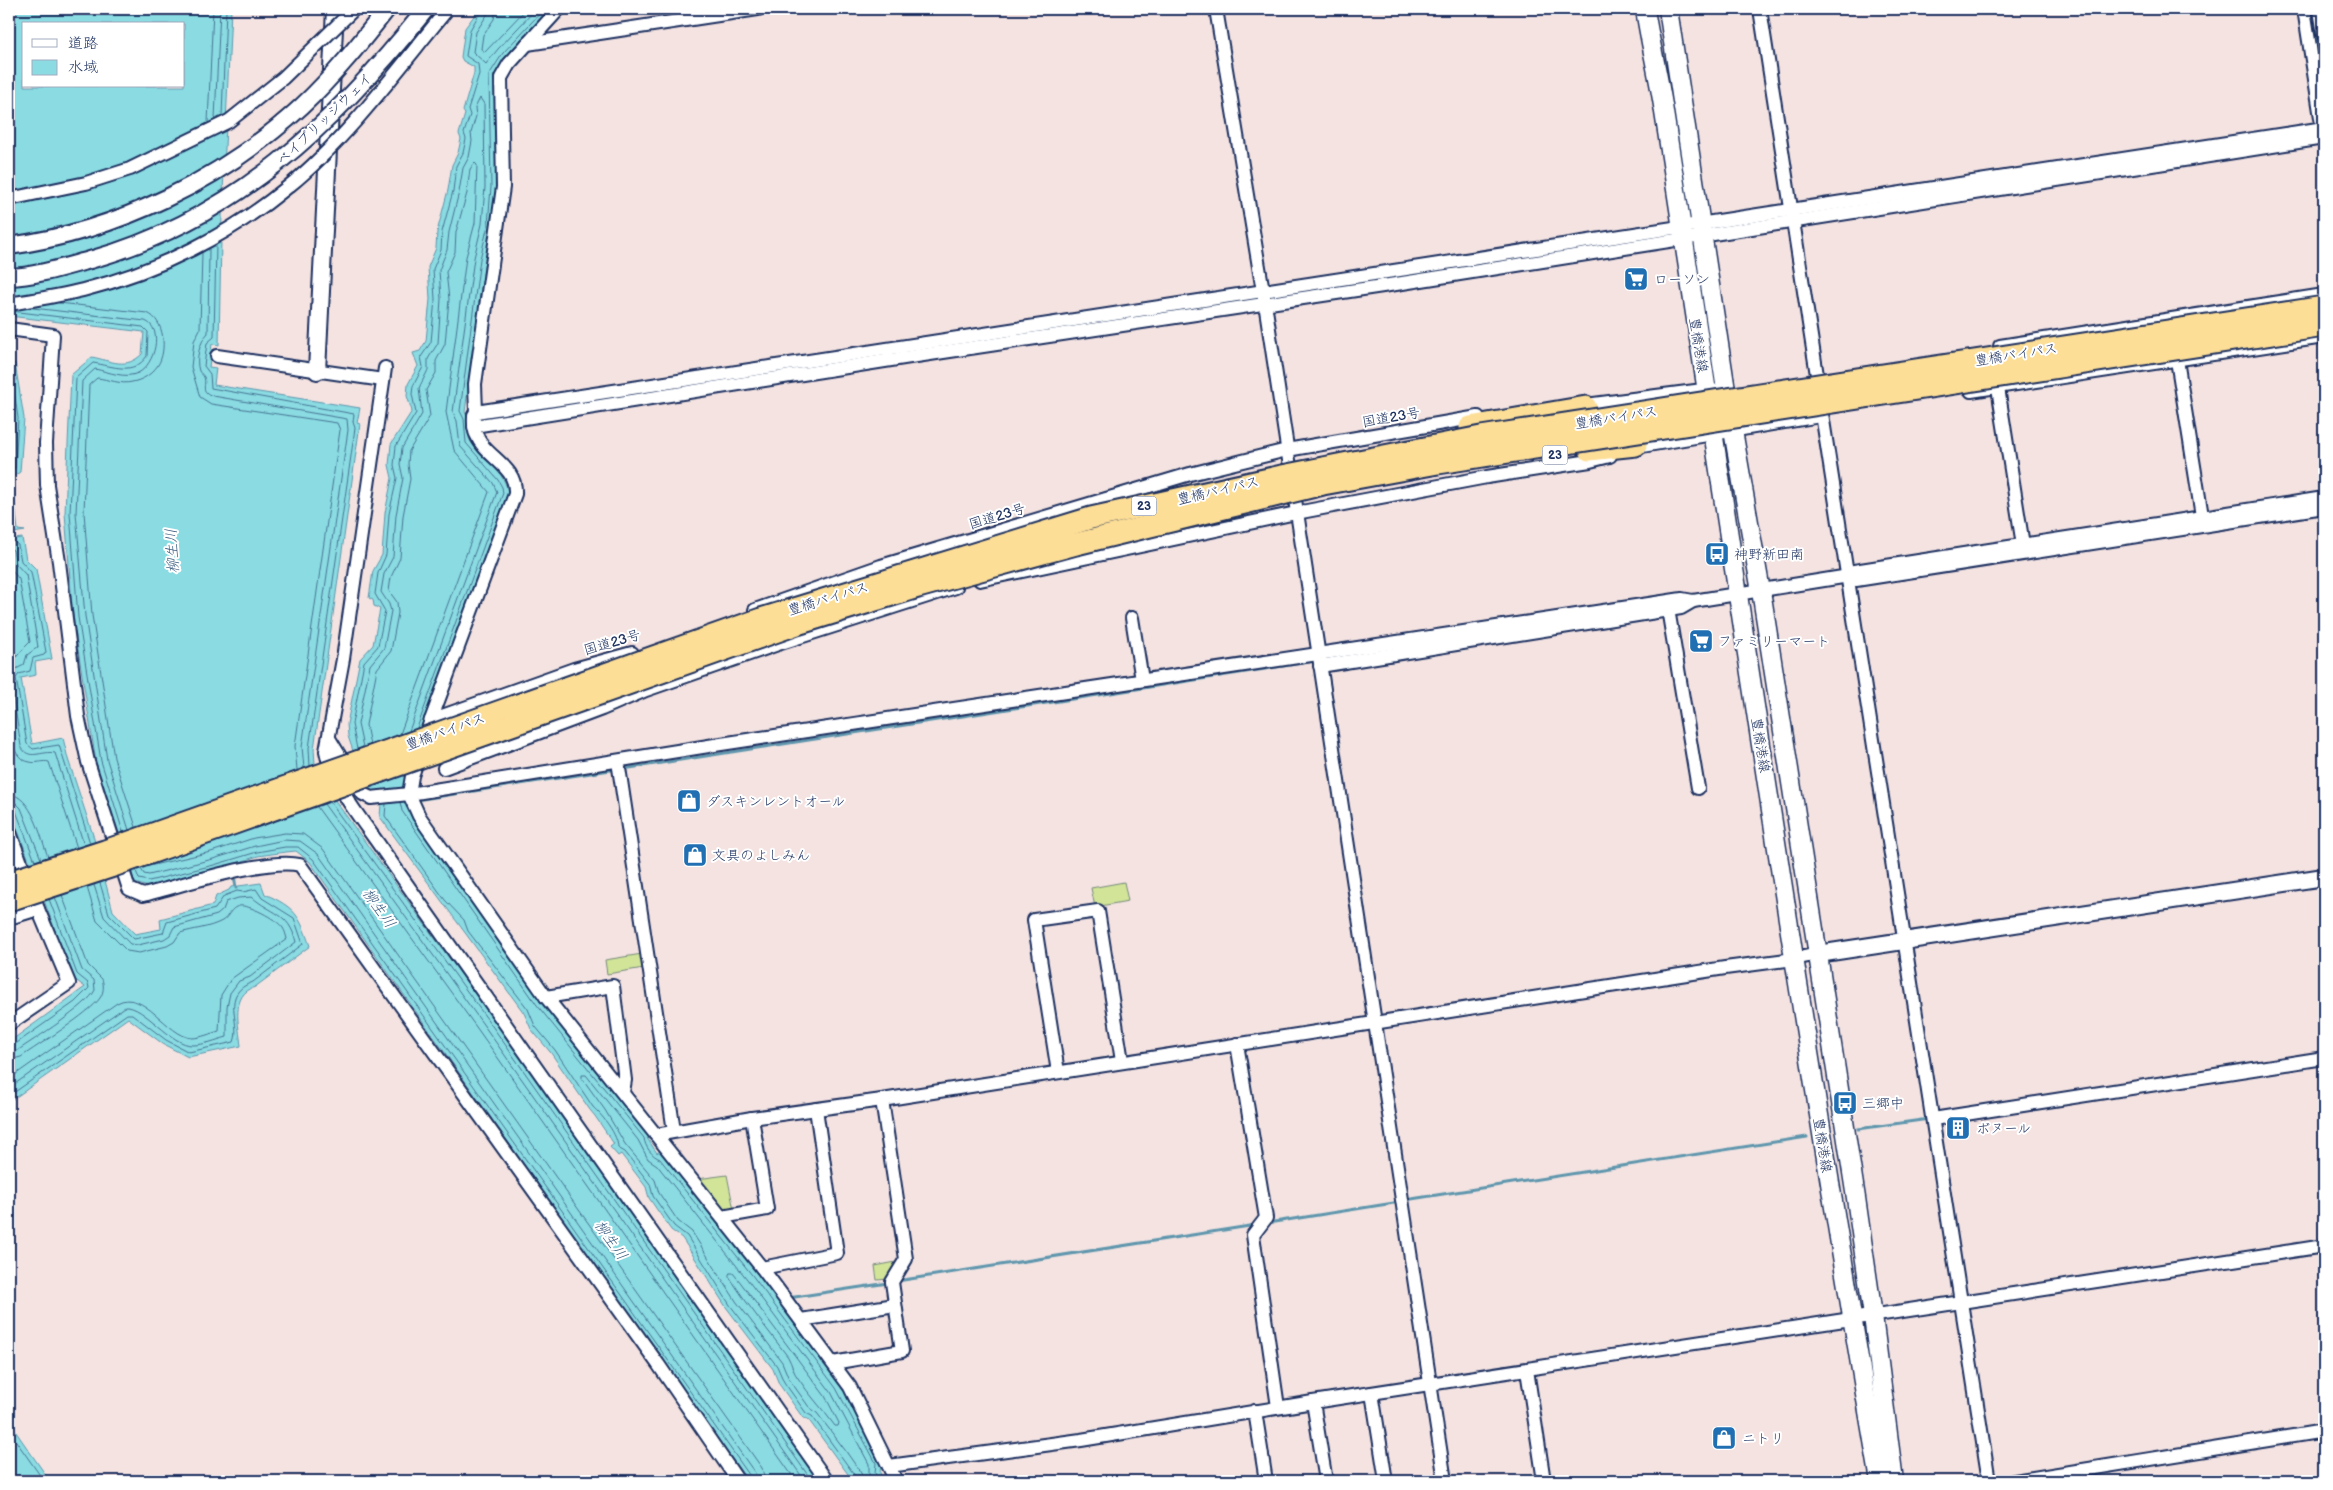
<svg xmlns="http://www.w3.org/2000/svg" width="2333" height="1490" viewBox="0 0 2333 1490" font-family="'Balsamiq Sans','Klee One',sans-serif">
  <rect width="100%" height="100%" fill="#f4e3e1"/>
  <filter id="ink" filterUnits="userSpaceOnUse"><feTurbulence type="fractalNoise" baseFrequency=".02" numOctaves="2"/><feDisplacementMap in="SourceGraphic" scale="10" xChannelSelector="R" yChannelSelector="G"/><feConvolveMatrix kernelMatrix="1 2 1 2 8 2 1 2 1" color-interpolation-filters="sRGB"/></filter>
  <g filter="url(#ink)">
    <g fill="#d1e498" stroke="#768a7b">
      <path d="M1124,882L1128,901L1095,907L1091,888Z"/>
      <path d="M642,954L644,968L607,974L605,960Z"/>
      <path d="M727,1175L734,1210L726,1211L697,1179Z"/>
      <path d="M896,1262V1267L889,1279L877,1280L875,1266Z"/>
    </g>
    <g fill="#8adbe2" stroke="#5e96ad" fill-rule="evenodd">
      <path d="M9,9H231L221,240L219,345L212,344L209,367L216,368L214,385L360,408L357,423L360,424L314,749L315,764L321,781L494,1020L818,1481H748L310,862L296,851L286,852L258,856L216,870L148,887L135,883L96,762L73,618L65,513L71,375L92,357C112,361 126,370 142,354L144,332L9,316ZM24,24H184V86H24Z"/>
      <path d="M479,9H551L506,56L494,76L496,187L493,226L485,259L465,412C471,421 465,433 471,442C483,459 506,472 508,494L404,782L406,807L541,1002L652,1140L647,1138L657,1153L660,1151L756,1272L841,1386L881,1463L880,1473L884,1481H853L808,1419L803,1418L779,1384L773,1369L726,1307L682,1238L671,1230L649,1198L646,1187L624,1158L621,1154L618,1156L610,1147L614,1144L595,1116L590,1110L551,1053L531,1029L524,1013L380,817L381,803L370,792L359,769L348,736L347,724L360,659L373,645L380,609L374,606L373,600L369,598L373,571L382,555L385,513L392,478L389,465L391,444L412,411L407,396L408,384L418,366L413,353L420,351L426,341L430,299L428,267L436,248L437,232L448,190L452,165L458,153L461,139L459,134L465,114L463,111L474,73V67L463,61L461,57L465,28Z"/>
      <path d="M9,362L15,363L24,418L20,472L9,479L13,487L18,530L25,531L14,533L15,539L22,538L26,559L36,569L52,659L35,662L36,675L21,678L32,744L63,738L68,759L93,835L113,911L135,934L161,929L160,919L213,905L216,896L229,890L231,887L261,883L265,894C296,908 299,915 310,946L255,987C230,995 239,1025 241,1046L188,1057L163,1044L128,1018L9,1102V1042L85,987L73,978L9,807Z"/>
      <path d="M9,1422L50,1481H9Z"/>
    </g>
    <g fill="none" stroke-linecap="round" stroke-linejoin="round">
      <g stroke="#477493" stroke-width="1">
        <path d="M488,9L487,15L476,32L473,52L486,64L498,49L536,9"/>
        <path d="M496,9L494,19L483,35L481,49L485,52L526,9"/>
        <path d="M222,116L226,9"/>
        <path d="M215,119L220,9"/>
        <path d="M208,123L213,9"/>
        <path d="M216,245L214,337L207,343L204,366L210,374L211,388L354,414L353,422L355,428L309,748L310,766"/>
        <path d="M209,248L208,333C200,341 195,359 199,371C200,373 203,375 204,377C207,386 199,391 213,396L347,419L348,430L302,747L304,768"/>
        <path d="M202,253L200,329L194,341L191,367L200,397L211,404L337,423L340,430L295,746L297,770"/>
        <path d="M59,303L147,313C165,320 167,351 158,365C152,374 143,380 132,382C121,385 108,379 97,378L89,385L84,512L92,615L114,758L136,827"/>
        <path d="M33,308L145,321C164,328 155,365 138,373C125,379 109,372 95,369L82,381L76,513L85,616L107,760L129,830"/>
        <path d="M11,311L143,327L148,332L147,356C133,376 114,366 93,363L76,378L70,513L78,617L101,761L123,832"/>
        <path d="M9,367L11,369L18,418L15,468L9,473"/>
        <path d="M9,396L12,418L9,465"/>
        <path d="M9,492L13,526L10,532V539L18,545L21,561L31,572L46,652L44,655L33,658L30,671L19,674L16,678L27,744L33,749L59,745L90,843"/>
        <path d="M9,548L13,550L16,564L26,575L38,647L27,655L24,665L14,670L10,677L21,746C28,762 42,750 55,753L84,845"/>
        <path d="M9,567L19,579L30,642C22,649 17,658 9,664"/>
        <path d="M9,719C11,734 11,759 30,762C36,764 43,760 49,762L77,848"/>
        <path d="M417,728L503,493L502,487L498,480L466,443L464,419L460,411L480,259L488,225L491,187L489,75L503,53L544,9"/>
        <path d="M370,745L366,725L377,669L391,651L398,613L397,602L389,591L391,577L400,558L403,516L410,479L408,464L409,451L430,416L426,390L436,373V361L445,344L449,299L446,272L455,252L456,232L467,193L470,169L475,163L477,165L475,223L466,257L446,412L454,450L489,492L400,734"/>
        <path d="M363,747L358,724L370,665L384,648L391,611L389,604L381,592L384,574L393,557L396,515L403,478L400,464L402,448L422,414L419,388L428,370V359L438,343L441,299L439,270L447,250L449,232L459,192L463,168L469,157L472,141L471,133L476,116L475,108L480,98L484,104L485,187L482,224L474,258L453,412L457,421L460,446L493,483L497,492L409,731"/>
        <path d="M357,749L352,724L364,662L378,646L385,611L375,594L378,573L386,555L389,514L397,478L394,465L396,446L416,413L412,394L413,386L423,367L421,357L431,342L435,299L433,269L441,250L442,232L453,191L456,166L463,153L466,139L464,133L470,115L468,109L479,74L478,64L466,56L470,30L482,9"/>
        <path d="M9,794C32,795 41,838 48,857"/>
        <path d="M9,801L16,803L21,808L41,859"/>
        <path d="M330,802L490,1023L812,1481"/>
        <path d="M400,802L402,811L537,1005L644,1138C645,1147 652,1156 660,1159L752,1275L836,1388L876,1463L875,1473L879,1481"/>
        <path d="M324,804L485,1027L805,1481"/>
        <path d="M386,804L385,816L445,900L464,920L468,931L528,1009L535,1026L555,1050L593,1107C603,1116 618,1135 618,1148L625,1152L650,1184L653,1196L674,1226L687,1236L730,1305L777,1366L784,1382L806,1413L812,1416L856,1477L857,1481"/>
        <path d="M317,807L479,1031L796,1481"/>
        <path d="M9,808L16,811L35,861"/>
        <path d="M149,866L211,852L254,838L285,833L303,834L323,849L762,1468L765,1481"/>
        <path d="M141,869L144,874L149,875L213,859L255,846L284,840L300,841L318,854L755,1473L758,1481"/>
        <path d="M136,871L139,879L149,881L214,865L257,852L285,847H298L313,859L750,1476L751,1481"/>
        <path d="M9,1046L14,1045L75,1002L89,988L88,983L77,974L49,899"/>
        <path d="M9,1052L17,1051C34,1039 88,1006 95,990L94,980L82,970L55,897"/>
        <path d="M9,1060L21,1057C38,1045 90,1013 100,998C104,992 104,985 102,979L88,965L62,895"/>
        <path d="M9,1079L117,1003C144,988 167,1036 192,1038C200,1038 212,1033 219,1031L221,995L231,979L287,939C286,935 285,931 283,928C277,919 248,904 239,906C230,908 229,917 222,921C209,928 193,929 180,933L174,942L167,946L139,953L127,951L97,921L87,887"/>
        <path d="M9,1088L125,1007C144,1005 171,1046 193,1045C204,1045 216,1040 227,1037V1007L230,993L239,981L250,977L296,942C289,912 271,914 252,897L238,898L226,902L223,910L217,915L174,927L170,935L164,939L138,945L130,944L104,917L94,885"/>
        <path d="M9,1096L127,1014H132L166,1040L189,1052L234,1042C242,1021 219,994 253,982L303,944L294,918L262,898L256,889L243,892L237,891L224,896L215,909L167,922L163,933L134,939L109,914L100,883"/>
        <path d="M730,1273H733L741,1283L825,1396L839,1423L838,1426H835C823,1409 809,1395 798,1378C793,1372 792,1364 788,1357C768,1330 747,1305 729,1276Z"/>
        <path d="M9,1431L44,1481"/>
        <path d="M863,1481L861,1473L845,1450L817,1413L809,1407L789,1379L782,1362L736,1301L692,1232L678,1221L659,1193L655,1180L625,1144L605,1110L582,1078V1075H586L638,1140L648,1159L657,1165L747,1279L831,1392L869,1464V1474L872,1481"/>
      </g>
      <g stroke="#5e96ad" stroke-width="3">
        <path d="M1268,297L1408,275"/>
        <path d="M477,419L536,410"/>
        <path d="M623,769L1316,661"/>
        <path d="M416,800L617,769"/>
        <path d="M234,875L236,888"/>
        <path d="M1858,1129L1929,1119"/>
        <path d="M1405,1200L1807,1137"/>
        <path d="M1268,1223L1400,1202"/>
        <path d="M897,1281L1256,1225"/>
        <path d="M788,1298L888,1283"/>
      </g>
      <path stroke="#8adbe2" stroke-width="19" d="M2313,9L2324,79"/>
      <defs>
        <g id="minor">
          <path d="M1216,9L1265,303L1445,1481"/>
          <path d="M1760,9L1817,375"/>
          <path d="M2304,9L2324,137"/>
          <path d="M2320,9L2324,35"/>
          <path d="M527,44L758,9"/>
          <path d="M9,329L53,335L46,443L47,485L59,562L78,716L88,762L129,889L143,895C180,886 267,857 300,865L658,1364L738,1481"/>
          <path d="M2000,346L2324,295"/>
          <path d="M217,356L383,380"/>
          <path d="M2177,360L2202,516"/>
          <path d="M385,368L343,659L326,751C332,785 363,821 382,849L827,1481"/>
          <path d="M1998,388L2023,545"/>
          <path d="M1971,391L2324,337"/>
          <path d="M476,412L475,384L503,187L501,78L509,64L559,9"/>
          <path d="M1822,414L1989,1481"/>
          <path d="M474,426L910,357L1396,284L2324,138"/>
          <path d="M1849,576L1856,580L2324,507"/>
          <path d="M980,580L1296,513L1487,477L1590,461L1610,456"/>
          <path d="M1667,603L1698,788"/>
          <path d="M755,610L881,566L1190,474L1287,450L1478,417"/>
          <path d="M1132,618L1142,680"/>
          <path d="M1320,666L1681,608L1693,601"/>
          <path d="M431,720L574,669L632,653"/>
          <path d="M330,740L363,794L371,798L409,794L721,744L1682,599L1693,601L1849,576L1854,571L2324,498"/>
          <path d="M618,761L674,1131"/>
          <path d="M444,768L602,709L646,690L778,644L956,587"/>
          <path d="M9,830L38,909L69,983L9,1024"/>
          <path d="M9,918L38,909"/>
          <path d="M546,997L613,986L625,1080L623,1092"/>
          <path d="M1237,1044L1266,1218L1253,1235L1278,1407"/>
          <path d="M1058,1072L1034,920L1098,911L1122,1061"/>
          <path d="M1933,1119L2324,1058"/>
          <path d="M656,1135L752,1118L882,1100L1725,968L1794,959L1818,954"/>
          <path d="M722,1217L767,1209L752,1118"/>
          <path d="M762,1268L837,1253L816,1109"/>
          <path d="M801,1320L895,1305"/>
          <path d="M833,1363L902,1351L892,1282L906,1259L882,1100"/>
          <path d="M1527,1370L1544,1481"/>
          <path d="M1372,1393L1386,1481"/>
          <path d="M1313,1402L1326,1481"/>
          <path d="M1255,1411L1266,1481"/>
          <path d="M889,1466L1081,1440L1313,1402L2324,1246"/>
          <path d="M896,1481L850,1387L762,1268L546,997L419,816L409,794L412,776L431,720L515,494C517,465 485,458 476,434C473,428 474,421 474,415L476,412L2324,128"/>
          <path d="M2014,1481L2324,1431"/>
        </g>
        <g id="tertiary">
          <path d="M317,371L335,9"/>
          <path d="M1586,407L1711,391"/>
          <path d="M1636,445L1820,414"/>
          <path d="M1818,954L2324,877"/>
        </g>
        <g id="secondary">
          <path d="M1645,9C1650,43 1659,77 1664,112C1735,569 1801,1026 1880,1481"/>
          <path d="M1668,9L1726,390L1763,603L1856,1198L1873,1316L1894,1481"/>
        </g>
        <g id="trunk">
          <path d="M1470,427L1586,407"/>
          <path d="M1589,450L1636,445"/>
        </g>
      </defs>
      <use href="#minor" stroke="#1b2f5e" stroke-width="16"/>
      <use href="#tertiary" stroke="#1b2f5e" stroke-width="20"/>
      <use href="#secondary" stroke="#1b2f5e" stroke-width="21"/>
      <use href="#trunk" stroke="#1b2f5e" stroke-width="25"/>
      <use href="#minor" stroke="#fff" stroke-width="12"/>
      <use href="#tertiary" stroke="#fff" stroke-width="16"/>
      <use href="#secondary" stroke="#fff" stroke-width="18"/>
      <use href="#trunk" stroke="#fdde96" stroke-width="21"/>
      <defs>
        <g id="minor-bridge">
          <path d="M9,199L86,183L130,169L229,121L283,78L354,9"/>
          <path d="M9,304C33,300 59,296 83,290C158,271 230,235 289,186C347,139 398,69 446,11"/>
        </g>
        <g id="tertiary-bridge">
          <path d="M9,246C118,231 222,180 302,106C334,76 361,42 387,9"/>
          <path d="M9,277C36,276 64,267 90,260C236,219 334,124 426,9"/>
        </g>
        <g id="trunk-bridge">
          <path d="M9,882L105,851L761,619L1091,518L1282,476L1481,437L2324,307"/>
          <path d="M9,900L113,866L797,624L918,587L1076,544L1323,484L1438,463L2324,326"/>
        </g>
      </defs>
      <use href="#minor-bridge" stroke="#1b2f5e" stroke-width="16" stroke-linecap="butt"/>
      <use href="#tertiary-bridge" stroke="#1b2f5e" stroke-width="20" stroke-linecap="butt"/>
      <use href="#trunk-bridge" stroke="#1b2f5e" stroke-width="25" stroke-linecap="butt"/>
      <use href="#minor-bridge" stroke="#fff" stroke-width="12"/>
      <use href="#tertiary-bridge" stroke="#fff" stroke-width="16"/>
      <use href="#trunk-bridge" stroke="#fdde96" stroke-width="21"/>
    </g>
  </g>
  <defs>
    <symbol id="supermarket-square" viewBox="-11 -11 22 22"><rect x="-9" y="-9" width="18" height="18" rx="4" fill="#1f6fb2" stroke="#fff"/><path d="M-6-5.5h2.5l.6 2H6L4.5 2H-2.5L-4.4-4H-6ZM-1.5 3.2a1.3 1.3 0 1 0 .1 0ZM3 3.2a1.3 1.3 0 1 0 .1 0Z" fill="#fff"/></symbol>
    <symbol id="bus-square" viewBox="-11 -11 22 22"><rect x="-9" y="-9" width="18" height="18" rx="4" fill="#1f6fb2" stroke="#fff"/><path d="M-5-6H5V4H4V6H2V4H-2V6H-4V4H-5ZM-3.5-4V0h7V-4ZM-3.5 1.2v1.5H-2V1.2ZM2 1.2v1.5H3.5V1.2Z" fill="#fff"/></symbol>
    <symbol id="shop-square" viewBox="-11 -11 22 22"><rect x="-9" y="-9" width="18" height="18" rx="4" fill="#1f6fb2" stroke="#fff"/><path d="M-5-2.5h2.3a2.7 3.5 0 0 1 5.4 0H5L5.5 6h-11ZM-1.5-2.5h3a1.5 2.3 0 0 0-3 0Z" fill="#fff"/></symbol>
    <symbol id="building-square" viewBox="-11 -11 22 22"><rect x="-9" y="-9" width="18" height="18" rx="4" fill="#1f6fb2" stroke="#fff"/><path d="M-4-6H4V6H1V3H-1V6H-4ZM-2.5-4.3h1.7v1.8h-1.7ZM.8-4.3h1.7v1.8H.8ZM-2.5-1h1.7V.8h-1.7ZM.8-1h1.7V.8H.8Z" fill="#fff"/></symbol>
  </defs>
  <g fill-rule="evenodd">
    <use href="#supermarket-square" x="1622" y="265" width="28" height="28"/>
    <use href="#bus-square" x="1703" y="540" width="28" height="28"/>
    <use href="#supermarket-square" x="1687" y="627" width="28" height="28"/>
    <use href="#shop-square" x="675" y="787" width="28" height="28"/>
    <use href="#shop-square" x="681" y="841" width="28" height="28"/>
    <use href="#bus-square" x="1831" y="1089" width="28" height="28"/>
    <use href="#building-square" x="1944" y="1114" width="28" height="28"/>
    <use href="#shop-square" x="1710" y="1424" width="28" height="28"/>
  </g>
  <g text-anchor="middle" stroke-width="4" stroke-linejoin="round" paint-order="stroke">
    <g fill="#fff" stroke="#5f6d8e" stroke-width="1">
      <rect x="1542.5" y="445.5" width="25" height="19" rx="4"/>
      <rect x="1131.5" y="496.5" width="25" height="19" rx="4"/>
    </g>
    <g font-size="12" font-weight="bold" fill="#1b2f5e">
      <text x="1555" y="459">23</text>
      <text x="1144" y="510">23</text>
    </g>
    <g font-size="14" fill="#1b2f5e" stroke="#fff">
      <text transform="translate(324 119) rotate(-44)" y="5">ベイブリッジウェイ</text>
      <text transform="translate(1699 345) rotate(81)" y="5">豊橋港線</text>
      <text transform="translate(2016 354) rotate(-9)" y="5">豊橋バイパス</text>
      <text transform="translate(1391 417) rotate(-10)" y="5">国道23号</text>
      <text transform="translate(1616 417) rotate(-9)" y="5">豊橋バイパス</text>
      <text transform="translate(1218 490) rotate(-13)" y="5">豊橋バイパス</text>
      <text transform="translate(997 516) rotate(-17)" y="5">国道23号</text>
      <text transform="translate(828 598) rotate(-17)" y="5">豊橋バイパス</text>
      <text transform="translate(612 642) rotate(-16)" y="5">国道23号</text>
      <text transform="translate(445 731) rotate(-20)" y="5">豊橋バイパス</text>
      <text transform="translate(1761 745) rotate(81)" y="5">豊橋港線</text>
      <text transform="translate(1823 1145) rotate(81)" y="5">豊橋港線</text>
    </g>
    <g font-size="14" fill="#1b2f5e" stroke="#fff" text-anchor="start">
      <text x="1654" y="284">ローソン</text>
      <text x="1734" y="559">神野新田南</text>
      <text x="1718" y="646">ファミリーマート</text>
      <text x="706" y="806">ダスキンレントオール</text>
      <text x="712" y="860">文具のよしみん</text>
      <text x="1862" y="1108">三郷中</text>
      <text x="1976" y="1133">ボヌール</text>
      <text x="1742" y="1443">ニトリ</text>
    </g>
    <g font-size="15" font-style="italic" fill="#375a7f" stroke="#fff">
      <text transform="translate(172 551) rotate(-93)" y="5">柳生川</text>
      <text transform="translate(379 908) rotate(55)" y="5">柳生川</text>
      <text transform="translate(611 1240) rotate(55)" y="5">柳生川</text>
    </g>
  </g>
  <rect width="2333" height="1490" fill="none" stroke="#fff" stroke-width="30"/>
  <rect x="15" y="15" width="2303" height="1460" fill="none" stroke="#1b2f5e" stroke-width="2" filter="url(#ink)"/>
  <rect x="22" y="22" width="162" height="65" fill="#ffffff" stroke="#a4acbf"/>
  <rect x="32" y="39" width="25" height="8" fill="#ffffff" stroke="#a4acbf"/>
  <text x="68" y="48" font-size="15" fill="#1b2f5e">道路</text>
  <rect x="32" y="60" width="25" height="15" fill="#8adbe2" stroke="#a4acbf"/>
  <text x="68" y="72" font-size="15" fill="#1b2f5e">水域</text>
</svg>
